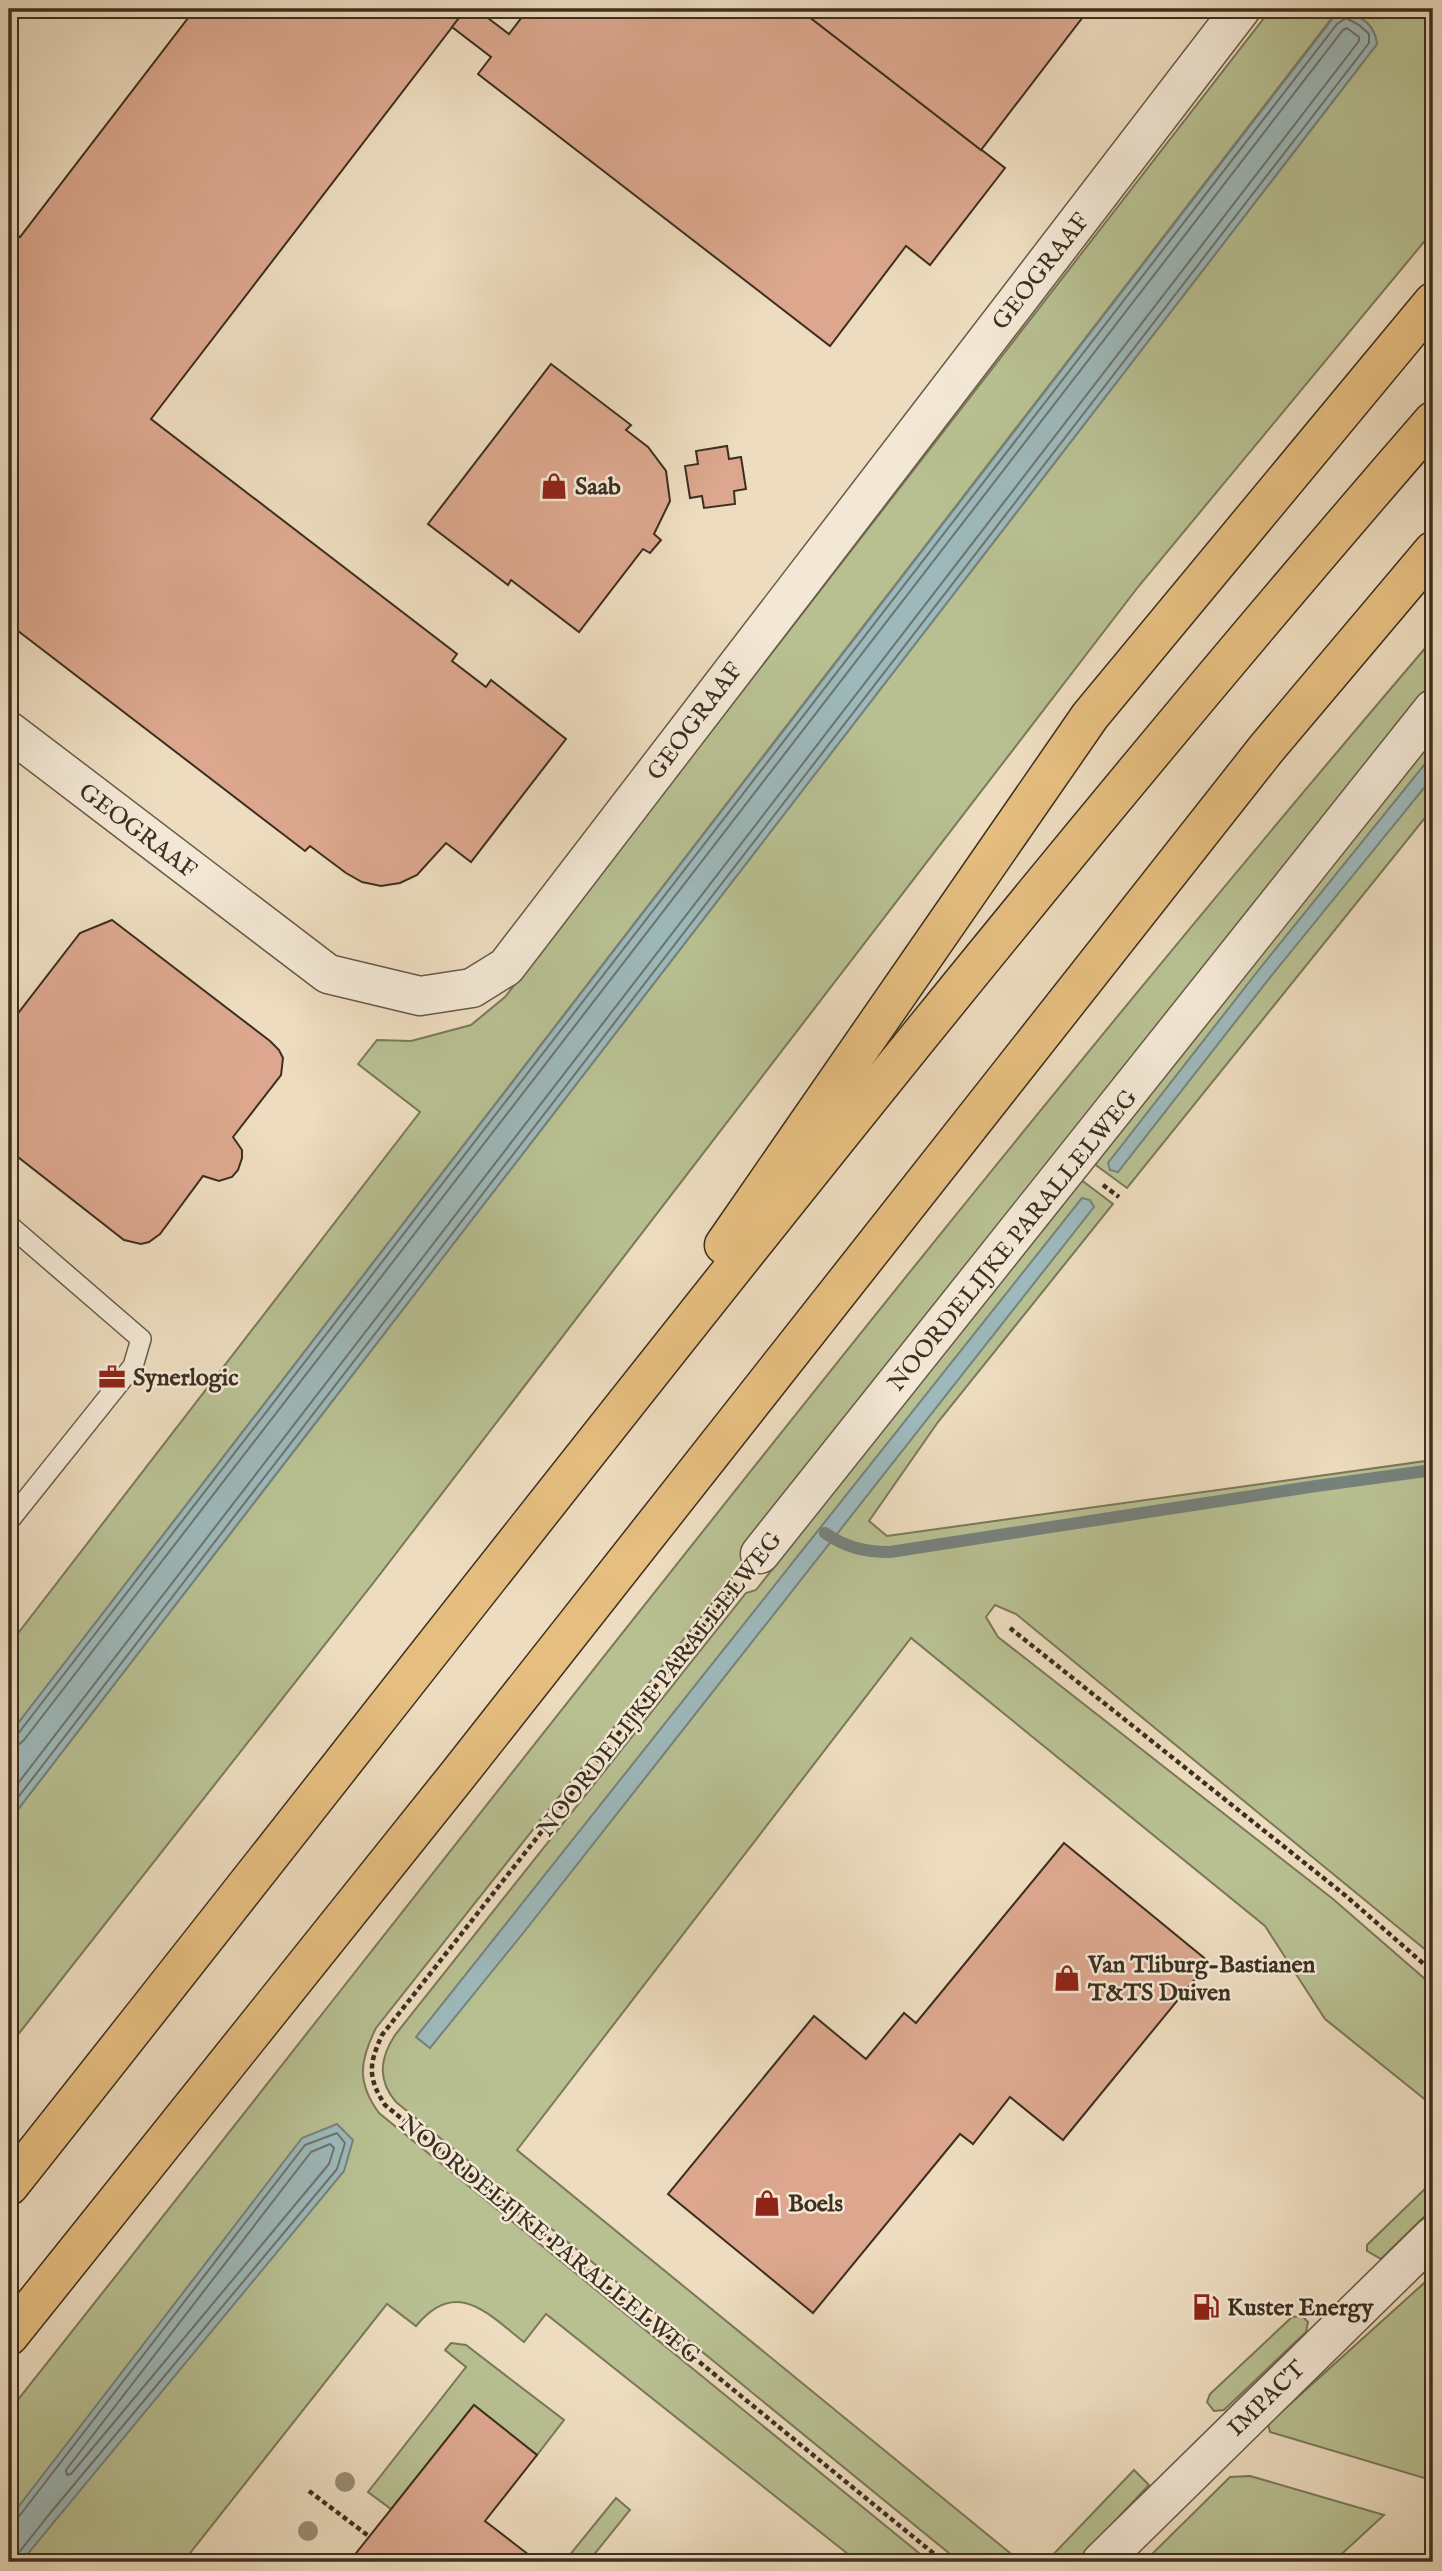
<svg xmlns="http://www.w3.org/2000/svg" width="1442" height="2571" viewBox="0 0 1442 2571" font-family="'IM FELL English',serif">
  <rect width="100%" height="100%" fill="#eddcbf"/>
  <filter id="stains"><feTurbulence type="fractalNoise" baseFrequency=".00286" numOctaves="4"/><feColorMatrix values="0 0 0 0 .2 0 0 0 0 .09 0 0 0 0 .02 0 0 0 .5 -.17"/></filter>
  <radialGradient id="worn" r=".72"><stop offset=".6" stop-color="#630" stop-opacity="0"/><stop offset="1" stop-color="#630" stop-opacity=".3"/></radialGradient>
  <g fill="#b8c092" stroke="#7a7858" stroke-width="2">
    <path d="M1271,9H1433V231L1138,587L374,1582L9,2046V1821L1377,44C1374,23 1363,19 1346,10L1332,18L9,1735V1645L420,1112L358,1064L377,1040L411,1041L471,1025L505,997Z"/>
    <path d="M1433,639V692L376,2028C360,2060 356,2082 379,2113L930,2562H858L546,2314L524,2342C487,2313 456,2277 416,2326L387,2304L183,2562H9V2411C480,1817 941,1215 1433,639Z"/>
    <path d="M1433,725V808L1127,1188L1093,1163Z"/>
    <path d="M1080,1179L1113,1204L938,1422L869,1521L887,1536L1433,1460V1956L1016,1614L995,1605L986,1617L998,1637L1333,1899L1433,1986V2106L1325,2019L1265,1926L911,1638L517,2150L1021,2562H955L950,2554L396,2102C377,2080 380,2058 395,2035L746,1593L756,1590Z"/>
    <path d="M1433,2181V2208L1381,2259L1367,2251V2245Z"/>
    <path d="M1433,2275V2470L1424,2478L1270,2432L1268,2424Z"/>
    <path d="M1302,2316L1308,2322L1306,2332L1224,2410L1214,2411L1207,2402L1210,2394L1292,2317Z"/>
    <path d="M451,2343L466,2345L564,2420L537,2455L474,2405L391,2509L368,2492L466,2367L445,2350Z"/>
    <path d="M1134,2470L1149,2485L1076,2562H1046Z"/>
    <path d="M1250,2476L1384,2515L1333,2562H1144L1230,2477Z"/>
    <path d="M616,2498L630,2510L588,2562H564Z"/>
  </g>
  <g fill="#9db9bb" stroke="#76827d" stroke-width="2">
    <path d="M1345,10C1363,19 1374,23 1377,44L9,1821V1735L1333,18Z"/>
    <path d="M1433,754V777L1268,980L1118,1172L1110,1170L1108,1163L1257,972Z"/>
    <path d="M1082,1198L1090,1200L1094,1207L524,1932L430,2048L416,2037Z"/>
    <path d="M337,2124L353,2140L344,2171L21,2562H9V2519L302,2138Z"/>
  </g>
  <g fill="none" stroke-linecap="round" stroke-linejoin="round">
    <g stroke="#6c746d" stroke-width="2">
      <path d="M9,1738L17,1735L1337,24L1346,18L1359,25L1369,34V43L9,1809"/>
      <path d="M9,1747L17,1746L24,1740L1343,30L1347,28L1359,37V41L9,1795"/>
      <path d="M330,2144L334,2148L329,2164L71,2474L67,2475L66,2470L311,2152Z"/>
      <path d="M9,2522L17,2519L305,2145L337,2133L345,2143L337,2169L47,2517L17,2555L16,2562"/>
    </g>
    <path stroke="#76827d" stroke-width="12" d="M825,1533C847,1548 865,1552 890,1552L1316,1486L1433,1470"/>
  </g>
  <g fill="#dca78e" stroke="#3c2f1f" stroke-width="2">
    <path d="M195,9H466L151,419L457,654L452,661L486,687L491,680L566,739L471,862L446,843L417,875L400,883L381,886L362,882L346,873L310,846L305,851L9,624V229L20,237Z"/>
    <path d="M466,9H476L509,34L528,9H799L1005,168L930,265L906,246L830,346L478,74L491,57L452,27Z"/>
    <path d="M799,9H1089L981,150Z"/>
    <path d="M551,364L631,425L626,430L648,447L666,471L670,501L654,534L661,540L650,553L643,549L579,632L511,580L508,585L428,524Z"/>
    <path d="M727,446L729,459L741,457L746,489L734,491L735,504L704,508L702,496L690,498L685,466L698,464L696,451Z"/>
    <path d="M112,920L270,1041L279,1050L283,1058L281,1075L233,1137L242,1150V1158L238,1170L232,1177L219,1181L203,1176L160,1234L149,1242L141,1244L124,1240L9,1150V1025L80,933Z"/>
    <path d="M1064,1843L1209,1962L1063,2140L1010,2097L973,2144L960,2134L813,2313L668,2194L814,2016L866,2059L904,2013L916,2023Z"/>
    <path d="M474,2405L537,2455L485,2521L538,2562H349Z"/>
  </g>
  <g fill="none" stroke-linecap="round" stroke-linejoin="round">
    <defs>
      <path id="lane" d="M9,1225L141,1339L133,1366L9,1521"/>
      <g id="street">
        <path d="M9,731L328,974L420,996L472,988L506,967L1241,9"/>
        <path d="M760,1554L1433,709"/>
        <path d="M1101,2562L1433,2236"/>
      </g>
      <g id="highway">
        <path d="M724,1245L1090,716L1433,302"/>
        <path d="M9,2186C479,1594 937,992 1433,421"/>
        <path d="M9,2336L457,1776L1266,749L1433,551"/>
      </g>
    </defs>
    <use href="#lane" stroke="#685a47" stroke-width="22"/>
    <use href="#street" stroke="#685a47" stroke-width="41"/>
    <use href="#highway" stroke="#3c2f1f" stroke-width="41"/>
    <g stroke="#3c2f1f" stroke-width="4.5" stroke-dasharray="5 3.5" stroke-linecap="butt">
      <path d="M1103,1185L1119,1197"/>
      <path d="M736,1584L382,2035C369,2064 367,2077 385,2105L944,2562"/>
      <path d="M1010,1628L1346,1896L1433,1972"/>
      <path d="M309,2491L370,2537"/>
    </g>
    <use href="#lane" stroke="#f3e8d5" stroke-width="19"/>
    <use href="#street" stroke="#f3e8d5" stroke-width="38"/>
    <use href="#highway" stroke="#e6be80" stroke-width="38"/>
  </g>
  <g fill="#998d74">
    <circle cx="345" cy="2482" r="10"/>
    <circle cx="308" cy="2531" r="10"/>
  </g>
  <defs>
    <symbol id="shop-bare" viewBox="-9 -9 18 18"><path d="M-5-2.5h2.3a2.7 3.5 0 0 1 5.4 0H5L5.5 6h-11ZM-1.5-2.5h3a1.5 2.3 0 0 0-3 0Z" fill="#8f2418" stroke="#f3e8d5" stroke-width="2.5" paint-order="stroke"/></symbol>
    <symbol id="office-bare" viewBox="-9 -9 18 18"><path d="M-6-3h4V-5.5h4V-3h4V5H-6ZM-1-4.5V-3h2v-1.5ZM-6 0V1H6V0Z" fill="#8f2418" stroke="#f3e8d5" stroke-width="2.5" paint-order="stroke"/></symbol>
    <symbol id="fuel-bare" viewBox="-9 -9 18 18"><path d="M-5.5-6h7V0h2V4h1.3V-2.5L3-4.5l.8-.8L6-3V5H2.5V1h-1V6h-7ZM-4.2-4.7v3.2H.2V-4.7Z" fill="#8f2418" stroke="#f3e8d5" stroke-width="2.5" paint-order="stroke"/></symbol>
  </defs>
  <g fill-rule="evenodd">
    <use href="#shop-bare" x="535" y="467" width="38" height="38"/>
    <use href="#office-bare" x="93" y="1358" width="38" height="38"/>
    <use href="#shop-bare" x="1048" y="1959" width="38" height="38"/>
    <use href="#shop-bare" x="748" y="2184" width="38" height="38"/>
    <use href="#fuel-bare" x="1187" y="2288" width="38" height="38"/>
  </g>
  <g text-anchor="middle" stroke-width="5" stroke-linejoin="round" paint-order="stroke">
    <g font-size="24" fill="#3c2f1f" stroke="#f3e8d5">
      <text transform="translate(1040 271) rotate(-52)" y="8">GEOGRAAF</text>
      <text transform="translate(694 721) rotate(-53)" y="8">GEOGRAAF</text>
      <text transform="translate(138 830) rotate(37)" y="8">GEOGRAAF</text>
      <text transform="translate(1012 1240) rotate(-51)" y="8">NOORDELIJKE PARALLELWEG</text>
      <text transform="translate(659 1684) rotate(-52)" y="8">NOORDELIJKE PARALLELWEG</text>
      <text transform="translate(550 2239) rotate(39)" y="8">NOORDELIJKE PARALLELWEG</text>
      <text transform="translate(1266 2398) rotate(-44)" y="8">IMPACT</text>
    </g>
    <g font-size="24" font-weight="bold" fill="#3c2f1f" stroke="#f3e8d5" text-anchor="start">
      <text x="575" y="494">Saab</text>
      <text x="133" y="1385">Synerlogic</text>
      <text x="1088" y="1972">Van Tliburg-Bastianen<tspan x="1088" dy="28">T&amp;TS Duiven</tspan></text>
      <text x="788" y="2211">Boels</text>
      <text x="1227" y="2315">Kuster Energy</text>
    </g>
  </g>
  <rect width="1442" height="2571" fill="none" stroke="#eddcbf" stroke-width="35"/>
  <rect x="10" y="10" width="1421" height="2550" fill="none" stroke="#3c2f1f" stroke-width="3.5"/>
  <rect x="18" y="18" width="1407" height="2536" fill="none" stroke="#3c2f1f" stroke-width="2"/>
  <rect width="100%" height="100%" filter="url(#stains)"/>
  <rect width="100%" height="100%" fill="url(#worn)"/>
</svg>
